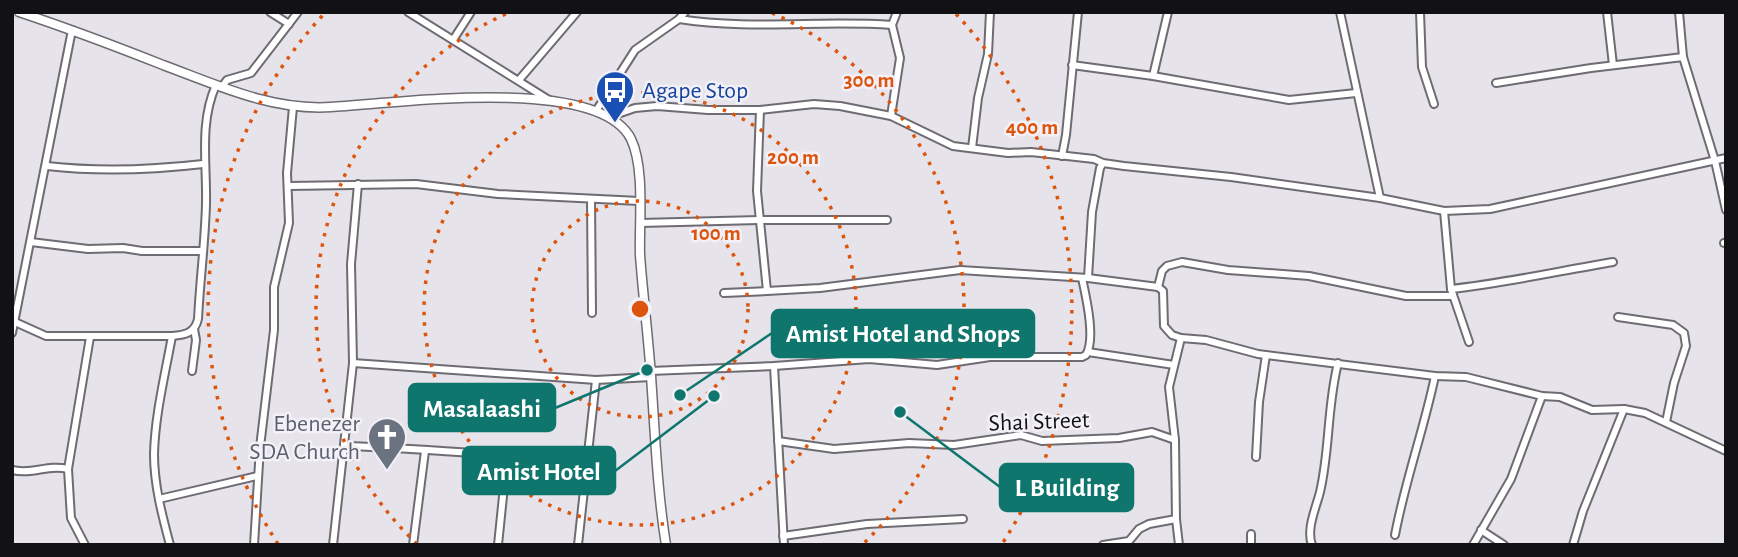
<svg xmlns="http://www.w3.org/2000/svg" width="1738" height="557" viewBox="0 0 1738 557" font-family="'Alegreya Sans',sans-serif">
  <rect width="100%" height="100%" fill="#e6e3eb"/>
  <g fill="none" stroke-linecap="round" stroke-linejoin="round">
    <defs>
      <g id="minor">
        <path d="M270,12L289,24"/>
        <path d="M408,12L549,100"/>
        <path d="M1340,12L1380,198"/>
        <path d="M1420,12L1422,67L1434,104"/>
        <path d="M1607,12L1613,65"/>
        <path d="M1679,12L1683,57"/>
        <path d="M679,19C750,30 821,20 892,25"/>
        <path d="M453,40L471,12"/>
        <path d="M1072,65L1153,76L1289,100L1356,93"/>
        <path d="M1153,76L1168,12"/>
        <path d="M519,80L577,12"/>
        <path d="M1496,83L1591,68L1683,57L1715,161L1726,210"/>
        <path d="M222,87L227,80L251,73L298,12"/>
        <path d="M760,110L757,191L767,291L820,288L960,270L1088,278L1158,287L1163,291L1164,326L1172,335L1181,338L1206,340L1258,354L1435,376L1466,377L1542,396L1560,397L1592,410L1624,409L1645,413L1726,451"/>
        <path d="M596,111L635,50L679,19L685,12"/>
        <path d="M891,116L900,58L892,25L897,12"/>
        <path d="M609,117L635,108L657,106L708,110H760L814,104L840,106L891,116L953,146L1008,153L1031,152L1094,159L1103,163L1124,166L1231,177L1380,198L1444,211L1490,209L1726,158"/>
        <path d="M972,148L978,98L988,54L990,12"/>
        <path d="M1062,156L1066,135L1078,12"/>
        <path d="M47,166C100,172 151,170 203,164"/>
        <path d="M289,186L416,184L498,194L639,201"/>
        <path d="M591,199L592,313"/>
        <path d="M1444,211L1451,289L1469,342"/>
        <path d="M640,223L759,220H887"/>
        <path d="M31,242L88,249L123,248L142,251H202"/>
        <path d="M1724,243H1726"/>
        <path d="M1088,278L1092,212L1100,168L1103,163"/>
        <path d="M1158,287L1162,271L1167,266L1182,262L1228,270L1309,276L1406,296H1453"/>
        <path d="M1451,289C1506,283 1559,271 1613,262"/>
        <path d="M724,293L767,291"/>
        <path d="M1618,317L1673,325L1684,333L1686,346L1674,383L1666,422"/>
        <path d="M15,322L46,336H172C185,335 195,333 198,319C200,280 205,242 206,204C207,164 199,123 216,85"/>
        <path d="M12,333L72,30"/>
        <path d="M1088,352L1174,365"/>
        <path d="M353,363L596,380L651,377"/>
        <path d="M774,366L784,545"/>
        <path d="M192,371L196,340L194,329"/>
        <path d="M650,371L774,366L869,359L937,365L990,357H1082L1086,355C1096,339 1086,297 1082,278"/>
        <path d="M778,441L834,449L909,443L954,445L1021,435L1042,441L1119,438L1152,432L1175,440"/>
        <path d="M344,446C425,448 506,457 587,459"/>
        <path d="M1256,457L1259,402L1266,355"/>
        <path d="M12,470C34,475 46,464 68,469"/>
        <path d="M159,499L257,476"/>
        <path d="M1481,530L1504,545"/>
        <path d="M1395,535C1405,481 1424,429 1435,376"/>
        <path d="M783,536L867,524L963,519"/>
        <path d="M85,545L71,518L68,469L90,337"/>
        <path d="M170,545C162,515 154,485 154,454C155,415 165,375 172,336"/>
        <path d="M254,545L260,447L274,330V287L289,223L287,173L293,107"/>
        <path d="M333,545L353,363L351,264L358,184"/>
        <path d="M413,545L425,451"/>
        <path d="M498,545L507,457"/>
        <path d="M578,545L596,380"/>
        <path d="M1103,545L1129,541L1139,529L1149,524L1176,519"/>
        <path d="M1179,545L1176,519L1175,440L1169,387L1181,338"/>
        <path d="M1251,545V534"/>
        <path d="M1312,545C1306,529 1316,508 1320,492C1330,450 1327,406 1338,363"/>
        <path d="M1473,545L1511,479L1542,396"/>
        <path d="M1573,545L1583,511L1624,409"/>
      </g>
      <path id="tertiary" d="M19,12C67,28 115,46 163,65C217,85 272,111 331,107C394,104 598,74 631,139C645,168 639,222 640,255C643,295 648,335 651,376C655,432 657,489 666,545"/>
    </defs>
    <use href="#minor" stroke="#6e6b73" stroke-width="10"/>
    <use href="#tertiary" stroke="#6e6b73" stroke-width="11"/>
    <use href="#minor" stroke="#fff" stroke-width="6"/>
    <use href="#tertiary" stroke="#fff" stroke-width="8"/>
  </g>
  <g fill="none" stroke="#dd550c" stroke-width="3.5" stroke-dasharray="3.5 7">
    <circle cx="640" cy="309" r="108"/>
    <circle cx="640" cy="309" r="216"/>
    <path d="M417 544A324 324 0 0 1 508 13M772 13A324 324 0 0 1 863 544"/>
    <path d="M278 544A432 432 0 0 1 324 14M956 14A432 432 0 0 1 1002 544"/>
  </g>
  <defs>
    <symbol id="bus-pin" viewBox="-11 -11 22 30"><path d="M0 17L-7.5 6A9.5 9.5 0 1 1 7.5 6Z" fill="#1a4fb4" stroke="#f3f0f8"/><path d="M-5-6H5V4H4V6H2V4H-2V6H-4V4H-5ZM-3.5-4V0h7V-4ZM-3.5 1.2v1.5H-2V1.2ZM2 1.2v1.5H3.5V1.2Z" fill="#fff"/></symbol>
    <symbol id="church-pin" viewBox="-11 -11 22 30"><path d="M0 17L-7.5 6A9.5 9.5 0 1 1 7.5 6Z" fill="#6b7280" stroke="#f3f0f8"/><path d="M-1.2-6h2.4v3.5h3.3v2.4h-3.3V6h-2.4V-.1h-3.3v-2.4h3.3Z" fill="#fff"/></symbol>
  </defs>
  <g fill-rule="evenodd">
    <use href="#bus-pin" x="593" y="68" width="44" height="60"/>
    <use href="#church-pin" x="365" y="415" width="44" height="60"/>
  </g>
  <g text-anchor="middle" stroke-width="5" stroke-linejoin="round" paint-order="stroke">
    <g font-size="24" fill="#164399" stroke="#f3f0f8" text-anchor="start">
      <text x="642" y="98">Agape Stop</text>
    </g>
    <g font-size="24" fill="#121214" stroke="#f3f0f8">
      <text transform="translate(1039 421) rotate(-2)" y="8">Shai Street</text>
    </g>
    <g font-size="24" fill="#5b616d" stroke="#f3f0f8" text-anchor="end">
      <text x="360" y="431">Ebenezer<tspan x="360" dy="28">SDA Church</tspan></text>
    </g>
  </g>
  <circle cx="640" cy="309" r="10" fill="#dd550c" stroke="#f3f0f8" stroke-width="3.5"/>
  <g font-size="21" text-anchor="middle" font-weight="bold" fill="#dd550c" stroke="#f3f0f8" stroke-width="5" stroke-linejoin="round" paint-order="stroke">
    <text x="869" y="87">300 m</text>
    <text x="1032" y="134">400 m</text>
    <text x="793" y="164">200 m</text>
    <text x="716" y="240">100 m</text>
  </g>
  <path fill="none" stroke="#0f766e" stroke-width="2.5" d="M680 395L772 333M647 370L555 408M714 396L615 471M900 412L1000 487"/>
  <g fill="#0f766e" stroke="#f3f0f8" stroke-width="2.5">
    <circle cx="680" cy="395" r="7"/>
    <circle cx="647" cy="370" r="7"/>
    <circle cx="714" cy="396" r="7"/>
    <circle cx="900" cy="412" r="7"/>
  </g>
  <g fill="#0f766e" stroke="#0f766e" stroke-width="2.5">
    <rect x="772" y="310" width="262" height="47" rx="7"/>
    <rect x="409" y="384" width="146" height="47" rx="7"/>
    <rect x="463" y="447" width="152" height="47" rx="7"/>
    <rect x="1000" y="464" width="133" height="47" rx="7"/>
  </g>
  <g font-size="26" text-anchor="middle" font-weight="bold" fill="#fff">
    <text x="903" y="342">Amist Hotel and Shops</text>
    <text x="482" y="417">Masalaashi</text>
    <text x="539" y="480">Amist Hotel</text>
    <text x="1067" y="496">L Building</text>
  </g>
  <rect width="1738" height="557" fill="none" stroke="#121214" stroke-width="28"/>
</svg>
